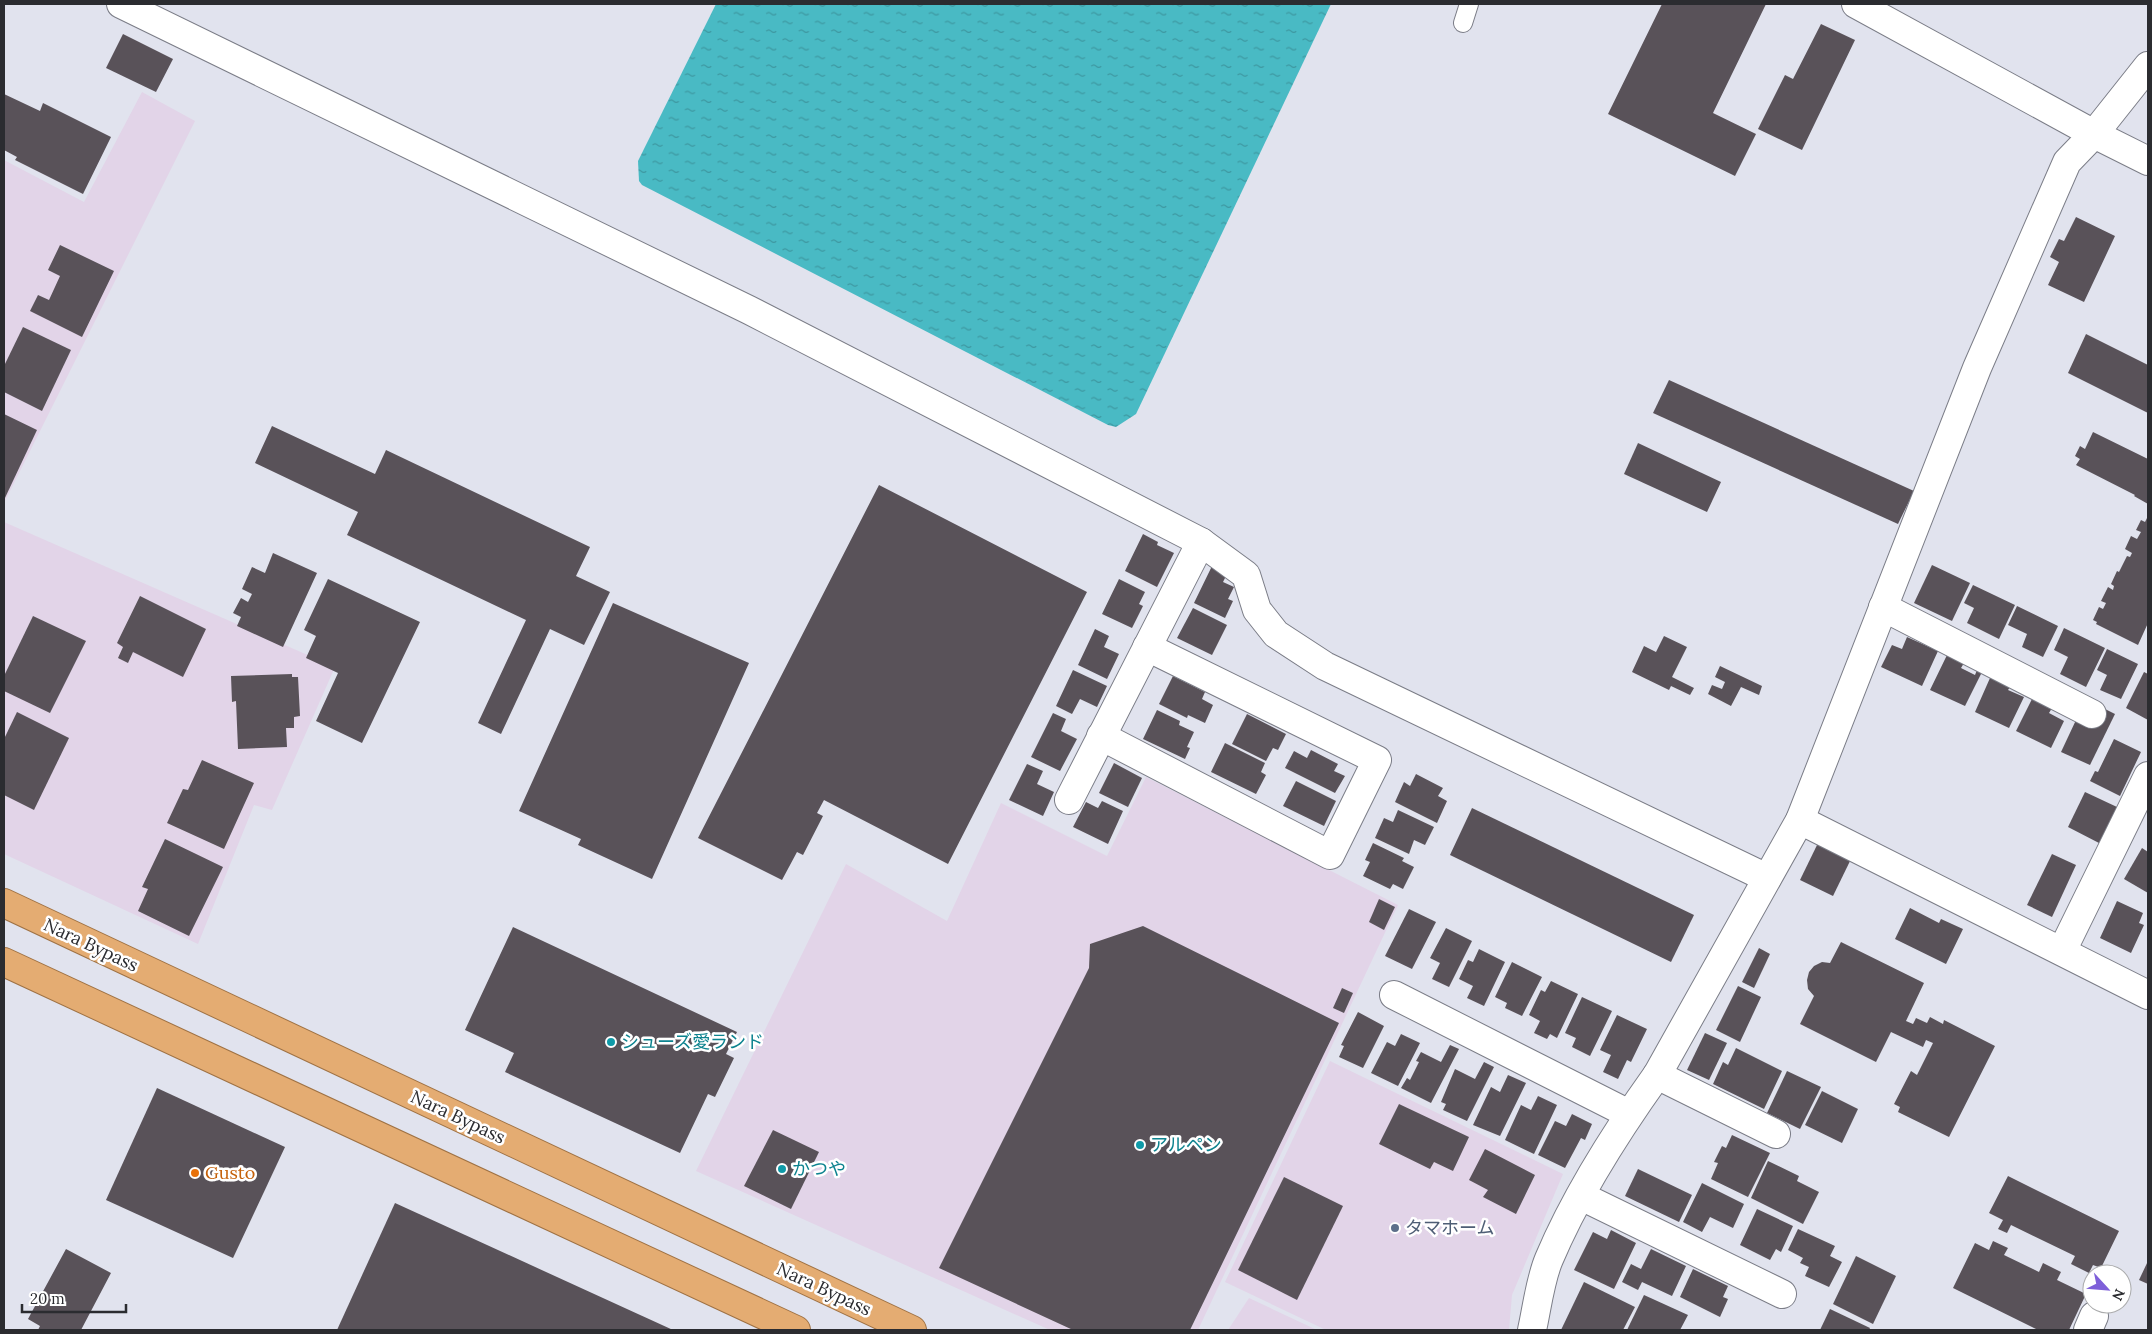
<svg xmlns="http://www.w3.org/2000/svg" width="2152" height="1334" viewBox="0 0 2152 1334" font-family="Lora,'Noto Sans JP',serif">
  <defs>
    <pattern id="water-ripples" width="26" height="14" patternUnits="userSpaceOnUse" patternTransform="scale(1.25)"><rect width="26" height="14" fill="#49bac4"/><path d="M2 4q2-2 4 0t4 0M15 11q2-2 4 0t4 0" fill="none" stroke="#3d97a0"/></pattern>
  </defs>
  <rect width="100%" height="100%" fill="#e1e3ee"/>
  <g fill="#e2d4e8">
    <path d="M142,92L195,121L4,503V160L84,202Z"/>
    <path d="M4,522L335,667L272,810L254,805L198,944L4,854Z"/>
    <path d="M1146,777L1398,905L1198,1330H1050L696,1171L846,864L947,921L1001,803L1107,856Z"/>
    <path d="M1330,1061L1563,1174L1512,1295L1509,1330H1326L1225,1282Z"/>
    <path d="M1249,1298L1317,1330H1228Z"/>
  </g>
  <path fill="url(#water-ripples)" d="M716,4H1331L1136,414L1116,427L1108,425L642,185L639,181L638,161Z"/>
  <g fill="#595259">
    <path d="M1662,4H1766L1713,113L1756,134L1735,176L1608,114Z"/>
    <path d="M1821,24L1855,40L1802,150L1758,129L1785,75L1793,79Z"/>
    <path d="M123,34L173,59L156,92L106,68Z"/>
    <path d="M4,94L40,111L43,103L111,137L83,194L15,160L17,157L4,150Z"/>
    <path d="M2076,217L2115,236L2084,302L2048,285L2059,262L2050,257L2059,239L2064,241Z"/>
    <path d="M60,245L114,271L82,337L30,311L38,295L49,300L60,276L48,270Z"/>
    <path d="M23,327L71,350L42,411L4,392V366Z"/>
    <path d="M2086,334L2148,365V413L2068,373Z"/>
    <path d="M1669,380L1914,491L1898,524L1653,413Z"/>
    <path d="M4,414L37,430L4,500Z"/>
    <path d="M272,426L375,474L386,450L590,547L576,576L610,592L584,645L550,629L501,734L478,723L526,620L347,535L358,512L255,463Z"/>
    <path d="M2093,432L2148,459V504L2134,496L2135,495L2076,465L2080,459L2075,456L2080,446L2085,449Z"/>
    <path d="M1638,443L1721,482L1707,512L1624,474Z"/>
    <path d="M879,485L1087,592L948,864L824,800L817,813L823,816L803,855L797,852L782,880L698,838Z"/>
    <path d="M2147,518L2148,519V623L2138,645L2096,624L2097,622L2093,620L2099,607L2103,609L2106,603L2101,601L2108,587L2113,590L2114,586L2111,584L2117,571L2119,572L2127,556L2130,557L2132,553L2125,549L2131,536L2137,539L2141,532L2136,530L2141,520L2145,522Z"/>
    <path d="M1143,534L1158,542L1157,545L1174,553L1157,587L1125,571Z"/>
    <path d="M273,553L317,573L283,647L237,626L241,617L233,613L241,598L248,602L252,594L242,589L252,567L265,573Z"/>
    <path d="M1932,565L1970,583L1952,621L1914,603Z"/>
    <path d="M1212,566L1227,574L1223,582L1234,587L1228,599L1233,601L1225,618L1194,603Z"/>
    <path d="M328,579L420,622L362,743L316,721L338,673L306,658L316,636L304,630Z"/>
    <path d="M1119,579L1145,592L1139,604L1143,606L1132,628L1102,614Z"/>
    <path d="M1973,585L2015,605L1999,639L1967,623L1974,608L1964,603Z"/>
    <path d="M140,596L206,629L183,677L133,652L128,663L118,658L123,647L117,643Z"/>
    <path d="M613,603L749,663L652,879L578,845L581,839L519,811Z"/>
    <path d="M2017,606L2058,626L2043,657L2022,647L2027,634L2008,625Z"/>
    <path d="M1193,608L1227,625L1212,655L1177,638Z"/>
    <path d="M33,616L86,641L50,713L4,691V676Z"/>
    <path d="M2064,628L2105,648L2086,687L2060,674L2068,657L2054,650Z"/>
    <path d="M1095,629L1109,636L1104,647L1119,654L1107,679L1078,665Z"/>
    <path d="M1664,636L1687,647L1672,677L1694,688L1690,695L1671,686L1669,690L1632,672L1644,646L1656,652Z"/>
    <path d="M1907,637L1938,651L1922,686L1881,667L1892,645L1902,649Z"/>
    <path d="M2107,649L2138,664L2121,699L2100,690L2107,675L2097,670Z"/>
    <path d="M1947,655L1964,663L1961,668L1975,675L1977,670L1982,672L1965,706L1930,690Z"/>
    <path d="M1720,666L1762,686L1759,695L1741,687L1731,706L1708,694L1712,685L1722,689L1725,682L1715,677Z"/>
    <path d="M1073,670L1107,686L1097,707L1080,699L1072,714L1056,706Z"/>
    <path d="M2144,672L2148,674V720L2126,708Z"/>
    <path d="M292,674V677H298L300,716L294,717V728H286L287,747L238,749L236,701L232,702L231,676Z"/>
    <path d="M1173,676L1205,692L1202,699L1213,705L1205,723L1188,715L1187,718L1159,704Z"/>
    <path d="M1990,678L2010,687L2008,690L2024,697L2009,728L1975,712Z"/>
    <path d="M2032,699L2052,708L2049,713L2064,721L2051,748L2016,731Z"/>
    <path d="M2097,705L2115,714L2090,765L2061,752L2076,720Z"/>
    <path d="M1157,710L1180,721L1179,725L1194,732L1187,747L1190,748L1185,759L1143,739Z"/>
    <path d="M17,712L69,738L34,810L4,795V739Z"/>
    <path d="M1053,713L1066,719L1061,731L1077,739L1060,771L1031,757Z"/>
    <path d="M1247,714L1286,734L1278,750L1273,748L1266,761L1232,744Z"/>
    <path d="M2114,739L2141,752L2120,796L2090,781L2095,771L2098,772Z"/>
    <path d="M1225,743L1265,763L1261,772L1266,775L1256,794L1211,772Z"/>
    <path d="M1311,750L1338,764L1334,771L1345,776L1335,793L1285,768L1294,751L1307,758Z"/>
    <path d="M202,760L254,783L224,849L167,823L183,789L188,790Z"/>
    <path d="M1114,763L1142,778L1128,807L1099,793Z"/>
    <path d="M1027,764L1043,771L1037,784L1054,792L1043,816L1009,800Z"/>
    <path d="M1416,774L1443,788L1438,796L1447,801L1437,823L1395,802L1404,782L1410,786Z"/>
    <path d="M1296,781L1336,801L1324,826L1283,806Z"/>
    <path d="M2085,792L2117,807L2099,843L2068,827Z"/>
    <path d="M1102,801L1123,811L1108,844L1073,827L1086,802L1098,808Z"/>
    <path d="M1472,808L1694,915L1671,962L1450,855Z"/>
    <path d="M1398,810L1434,827L1425,845L1414,840L1409,854L1375,838L1384,818L1393,822Z"/>
    <path d="M165,839L223,867L189,936L138,911L148,889L142,887Z"/>
    <path d="M1373,843L1404,858L1402,861L1414,867L1403,889L1393,884L1390,889L1363,876L1370,862L1365,860Z"/>
    <path d="M1818,843L1851,859L1833,896L1800,880Z"/>
    <path d="M2142,848L2148,852V893L2124,879Z"/>
    <path d="M2052,854L2076,865L2052,917L2027,905Z"/>
    <path d="M1379,899L1395,907L1384,930L1369,922Z"/>
    <path d="M2117,901L2143,913L2139,923L2144,925L2131,953L2100,938Z"/>
    <path d="M1910,908L1939,923L1941,919L1963,929L1946,964L1895,939Z"/>
    <path d="M1409,909L1436,922L1412,969L1385,956Z"/>
    <path d="M1143,926L1339,1023L1190,1330H1073L939,1268L1089,968L1090,944Z"/>
    <path d="M513,927L737,1032L726,1054L734,1058L715,1097L708,1094L680,1153L505,1072L514,1053L465,1030Z"/>
    <path d="M1446,928L1472,941L1449,987L1432,979L1440,963L1430,958Z"/>
    <path d="M1841,942L1924,983L1906,1021L1913,1024L1916,1018L1927,1023L1930,1017L1943,1024L1944,1020L1995,1046L1949,1137L1898,1112L1900,1107L1894,1104L1911,1071L1917,1075L1933,1043L1926,1040L1923,1047L1891,1032L1876,1062L1800,1024L1814,996L1808,989L1807,980L1809,972L1814,966L1822,962L1830,963Z"/>
    <path d="M1759,948L1770,954L1754,988L1742,982Z"/>
    <path d="M1479,949L1505,962L1484,1006L1467,998L1473,986L1459,979L1468,960L1473,962Z"/>
    <path d="M1512,962L1542,977L1522,1016L1505,1008L1507,1003L1495,997Z"/>
    <path d="M1551,981L1578,994L1557,1038L1550,1034L1547,1039L1534,1033L1540,1021L1529,1015L1541,990L1545,992Z"/>
    <path d="M1738,986L1761,997L1740,1042L1716,1030Z"/>
    <path d="M1342,988L1353,993L1344,1013L1333,1008Z"/>
    <path d="M1582,997L1612,1011L1590,1056L1572,1047L1576,1038L1565,1033Z"/>
    <path d="M1358,1012L1384,1026L1363,1068L1339,1057L1344,1046L1341,1045Z"/>
    <path d="M1617,1015L1647,1029L1631,1062L1627,1060L1618,1079L1603,1072L1611,1055L1600,1050Z"/>
    <path d="M1705,1033L1727,1043L1709,1080L1687,1070Z"/>
    <path d="M1401,1034L1420,1043L1398,1086L1371,1073L1387,1042L1395,1046Z"/>
    <path d="M1450,1045L1459,1049L1431,1103L1401,1088L1407,1078L1410,1080L1419,1062L1416,1061L1421,1052L1441,1062Z"/>
    <path d="M1736,1048L1782,1071L1764,1109L1713,1084L1723,1062L1728,1065Z"/>
    <path d="M1484,1062L1494,1067L1467,1121L1443,1110L1446,1104L1441,1102L1455,1069L1475,1079Z"/>
    <path d="M1787,1071L1821,1087L1800,1129L1767,1113Z"/>
    <path d="M1508,1075L1526,1083L1500,1136L1473,1125L1491,1087L1500,1092Z"/>
    <path d="M157,1088L285,1147L233,1258L106,1200Z"/>
    <path d="M1822,1091L1858,1109L1842,1143L1805,1125Z"/>
    <path d="M1538,1096L1557,1105L1534,1154L1505,1140L1521,1105L1531,1110Z"/>
    <path d="M1399,1104L1469,1137L1453,1171L1434,1162L1430,1169L1379,1144Z"/>
    <path d="M1572,1114L1592,1124L1585,1140L1581,1138L1565,1168L1538,1155L1555,1121L1566,1126Z"/>
    <path d="M773,1130L819,1152L791,1209L744,1186Z"/>
    <path d="M1732,1135L1770,1153L1748,1197L1711,1179L1718,1163L1714,1162L1722,1146L1726,1148Z"/>
    <path d="M1485,1149L1535,1175L1516,1214L1483,1197L1488,1190L1469,1180Z"/>
    <path d="M1768,1161L1799,1176L1797,1181L1819,1192L1803,1224L1751,1198Z"/>
    <path d="M1638,1169L1692,1195L1679,1222L1625,1196Z"/>
    <path d="M2008,1176L2119,1231L2101,1268L2093,1265L2089,1273L2071,1264L2075,1256L2011,1225L2007,1233L1998,1229L2003,1220L1989,1213Z"/>
    <path d="M1284,1177L1343,1206L1297,1300L1238,1270Z"/>
    <path d="M1702,1183L1744,1204L1733,1228L1710,1217L1702,1232L1683,1222Z"/>
    <path d="M395,1203L673,1330H337Z"/>
    <path d="M1757,1209L1793,1226L1781,1252L1776,1249L1770,1260L1740,1245Z"/>
    <path d="M1798,1229L1835,1246L1830,1256L1842,1262L1829,1287L1805,1276L1809,1267L1800,1263L1803,1258L1788,1250Z"/>
    <path d="M1611,1230L1636,1243L1614,1289L1574,1270L1593,1232L1607,1239Z"/>
    <path d="M1993,1241L2008,1248L2004,1255L2039,1272L2043,1263L2061,1272L2057,1280L2086,1294L2069,1330H2038L1953,1288L1975,1243L1989,1250Z"/>
    <path d="M66,1249L111,1273L81,1330H38L40,1326L28,1319Z"/>
    <path d="M1651,1249L1686,1266L1672,1296L1642,1282L1638,1290L1622,1282L1631,1264L1641,1269Z"/>
    <path d="M1856,1256L1896,1276L1873,1324L1833,1304Z"/>
    <path d="M2148,1261V1284L2139,1280Z"/>
    <path d="M1693,1269L1728,1286L1723,1297L1728,1299L1720,1317L1680,1297Z"/>
    <path d="M1584,1282L1635,1307L1623,1330H1561Z"/>
    <path d="M1644,1295L1688,1315L1680,1330H1627Z"/>
    <path d="M1830,1309L1870,1328L1869,1330H1820Z"/>
  </g>
  <g fill="none" stroke-linecap="round" stroke-linejoin="round">
    <defs>
      <path id="service" d="M1463,23L1469,4"/>
      <g id="minor">
        <path d="M121,4L749,310L1201,542L1246,575L1257,610L1276,634L1325,666L1767,878"/>
        <path d="M1883,607L2092,714"/>
        <path d="M1101,736L1330,855L1377,760L1147,647"/>
        <path d="M1069,800L1201,542"/>
        <path d="M1800,820L2148,995"/>
        <path d="M2062,951L2148,776"/>
        <path d="M1394,995L1629,1114"/>
        <path d="M1657,1075L1776,1134"/>
        <path d="M1581,1196L1782,1294"/>
        <path d="M1532,1330C1537,1308 1540,1280 1549,1259C1576,1195 1617,1131 1657,1075L1800,820L1977,368L2067,162L2094,134L2148,66"/>
        <path d="M2088,1330L2094,1316"/>
      </g>
      <path id="tertiary" d="M1856,4L2094,134L2148,161"/>
      <g id="trunk">
        <path d="M4,903L912,1330"/>
        <path d="M4,962L796,1330"/>
      </g>
    </defs>
    <use href="#service" stroke="#7b7d87" stroke-width="20"/>
    <use href="#minor" stroke="#7b7d87" stroke-width="30"/>
    <use href="#tertiary" stroke="#7b7d87" stroke-width="30"/>
    <use href="#trunk" stroke="#9f7244" stroke-width="30"/>
    <use href="#service" stroke="#fff" stroke-width="18"/>
    <use href="#minor" stroke="#fff" stroke-width="28"/>
    <use href="#tertiary" stroke="#fff" stroke-width="28"/>
    <use href="#trunk" stroke="#e4ac72" stroke-width="28"/>
  </g>
  <g fill="#0f9aa8" stroke="#fff" stroke-width="2">
    <circle cx="611" cy="1042" r="5"/>
    <circle cx="1140" cy="1145" r="5"/>
    <circle cx="782" cy="1169" r="5"/>
  </g>
  <circle fill="#e8710a" stroke="#fff" stroke-width="2" cx="195" cy="1173" r="5"/>
  <circle fill="#5c6f8a" stroke="#fff" stroke-width="2" cx="1395" cy="1228" r="5"/>
  <g text-anchor="middle" stroke-width="5" stroke-linejoin="round" paint-order="stroke">
    <g font-size="18" fill="#2b2c30" stroke="#fff">
      <text transform="translate(91 945) rotate(25)" y="6">Nara Bypass</text>
      <text transform="translate(458 1117) rotate(25)" y="6">Nara Bypass</text>
      <text transform="translate(824 1289) rotate(25)" y="6">Nara Bypass</text>
    </g>
    <g font-size="18" fill="#0d838f" stroke="#fff" text-anchor="start">
      <text x="621" y="1048">シューズ愛ランド</text>
      <text x="1150" y="1151">アルペン</text>
      <text x="792" y="1175">かつや</text>
    </g>
    <g font-size="18" fill="#c56008" stroke="#fff" text-anchor="start">
      <text x="205" y="1179">Gusto</text>
    </g>
    <g font-size="18" fill="#4e5e75" stroke="#fff" text-anchor="start">
      <text x="1405" y="1234">タマホーム</text>
    </g>
  </g>
  <rect width="2152" height="1334" fill="none" stroke="#2b2c30" stroke-width="10"/>
  <g transform="translate(2107 1289) rotate(116)"><circle r="24" fill="#ffffff" stroke="#aaabac"/>
  <path d="M0-4L9 19L0 12L-9 19Z" fill="#7e5fd9"/>
  <text y="-8" font-size="14" font-weight="bold" text-anchor="middle" fill="#2b2c30">N</text>
  </g>
  <path d="M22 1304v8h104v-8" fill="none" stroke="#2b2c30" stroke-width="2.5"/>
  <text x="30" y="1304" font-size="15" fill="#2b2c30" stroke="#ffffff" stroke-width="4" paint-order="stroke">20 m</text>
</svg>
